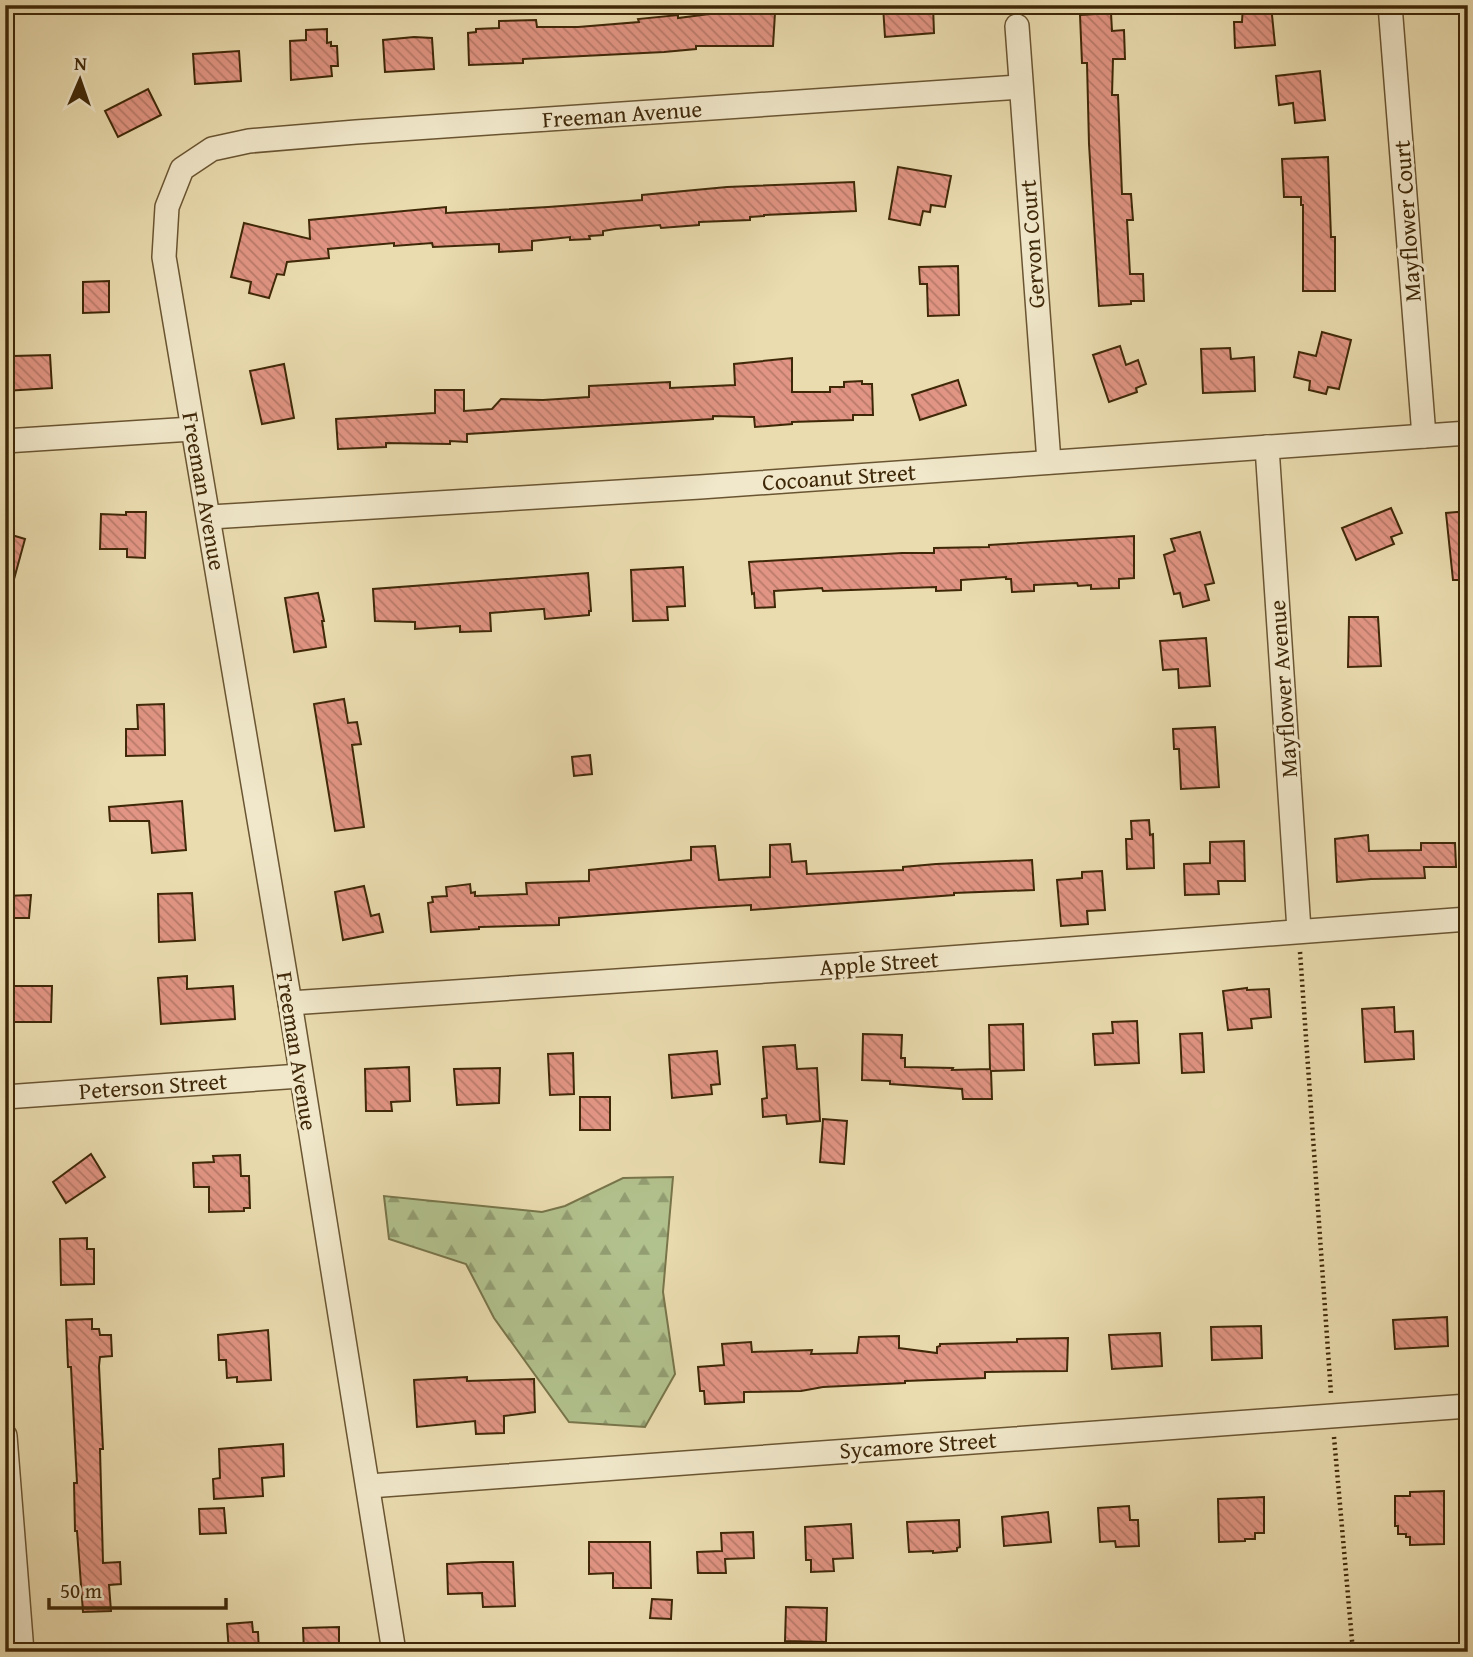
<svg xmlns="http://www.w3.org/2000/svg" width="1473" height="1657" viewBox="0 0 1473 1657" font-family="'Gentium Book Plus',serif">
  <defs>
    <pattern id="forest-firs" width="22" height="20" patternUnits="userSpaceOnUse" patternTransform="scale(1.75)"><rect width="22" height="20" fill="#b2c28e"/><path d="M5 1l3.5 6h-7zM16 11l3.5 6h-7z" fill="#929e72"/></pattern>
    <pattern id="building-back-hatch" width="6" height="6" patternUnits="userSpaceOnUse" patternTransform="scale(1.75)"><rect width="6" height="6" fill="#e29584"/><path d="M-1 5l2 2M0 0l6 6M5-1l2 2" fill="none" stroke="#b97a6a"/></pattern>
  </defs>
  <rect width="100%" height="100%" fill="#eadcaf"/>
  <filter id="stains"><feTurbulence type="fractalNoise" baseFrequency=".00286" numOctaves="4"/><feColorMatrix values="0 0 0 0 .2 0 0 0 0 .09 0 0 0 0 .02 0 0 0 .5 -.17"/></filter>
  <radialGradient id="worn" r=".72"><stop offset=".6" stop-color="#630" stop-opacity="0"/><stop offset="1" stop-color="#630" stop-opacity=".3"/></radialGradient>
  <path fill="url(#forest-firs)" stroke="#78754b" stroke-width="2" d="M673,1177L663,1292L675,1374L645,1427L569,1422L494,1318L466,1264L389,1239L384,1196L542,1212L565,1206L623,1178Z"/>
  <g fill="url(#building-back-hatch)" stroke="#3f2808" stroke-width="2">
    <path d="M933,5L934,33L885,37L883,6Z"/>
    <path d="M1243,5H1271L1275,45L1235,48L1234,22H1242Z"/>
    <path d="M725,12L775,13L773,46H696V49L664,52L523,59V63L469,65L468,33L476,32V29L499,28V21L536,20L537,27H578L639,22L638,19L678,15V18Z"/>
    <path d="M1111,13L1112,31L1124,30L1125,59H1113L1112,95H1118L1122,194H1131L1133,220H1127L1130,274H1143L1144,301H1131V304L1099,306L1089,144L1087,63H1082L1080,15Z"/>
    <path d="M327,29V43L331,42V46H337L338,66H331L332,76L291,80L290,41L306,40V30Z"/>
    <path d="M414,37L432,38L434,69L385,72L383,40Z"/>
    <path d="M239,51L241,81L195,84L193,54Z"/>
    <path d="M1320,71L1325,120L1295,123L1293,103L1279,105L1276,76Z"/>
    <path d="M148,89L161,115L118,137L105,111Z"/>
    <path d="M1328,157L1331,237H1335V291H1303V205H1301V197H1284L1282,159Z"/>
    <path d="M898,167L951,176L945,207L931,205L930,212L923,211L920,225L889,219Z"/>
    <path d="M854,182L856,211L764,215V216L750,217V220L699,222V225L661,228L660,225L615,229L603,231V235L589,236L590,239L570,240V237L532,241V250L499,252V244L433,247L432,243L394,246V243L328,249L329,258L287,262L284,275L277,274L269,298L249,293L251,282L231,277L244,223L310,239L309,220L446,207V213L548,207L642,200V195L727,187Z"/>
    <path d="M958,266L959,315L928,316L927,284H920L919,267Z"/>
    <path d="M109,281V312L83,313V282Z"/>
    <path d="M1322,332L1351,340L1339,389L1328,387L1326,394L1309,390L1310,381L1294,377L1299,352L1316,356Z"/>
    <path d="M1120,346L1126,365L1138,360L1146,384L1136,388L1137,392L1109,402L1093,355Z"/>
    <path d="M1230,348L1231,359L1254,357L1255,391L1203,393L1201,349Z"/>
    <path d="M50,355L52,388L5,391V360H13V356Z"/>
    <path d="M792,358V392H830V387H844V382L862,381V384H872L873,415H853V420L792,422V424L755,427L754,417L713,416V419L467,434V442L450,441V444L386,443V447L338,449L336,419L435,413V390H464V411L492,409L501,399L543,400L589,397V386L670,382V388L735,385L734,364Z"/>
    <path d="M284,364L294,418L262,424L250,371Z"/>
    <path d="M958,380L966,405L920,420L912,395Z"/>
    <path d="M1391,508L1402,533L1391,537L1394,544L1356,560L1342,528Z"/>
    <path d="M1468,511V580H1453L1446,513Z"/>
    <path d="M126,512H146L145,558L127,557V549H100L101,514L126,515Z"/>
    <path d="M1200,532L1214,583L1205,585L1209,600L1183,607L1180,593L1174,594L1164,555L1175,551L1171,539Z"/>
    <path d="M5,533L25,539L11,590L5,589Z"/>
    <path d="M1134,536V578L1119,579V588L1091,589V585L1078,586L1077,583L1034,585V591L1012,592L1011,579H1006V577L961,580V590L936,591V587L823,591L822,588L774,591L775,607L755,608L754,593L752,594L749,562L902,553H934V548L989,547V545Z"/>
    <path d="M683,567L685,606L667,607L668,620L633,621L631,570Z"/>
    <path d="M588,573L591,611H589V615L545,619L544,609H542L490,613L491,631L460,632V626L415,629V622L375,621L373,589Z"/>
    <path d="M318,593L324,621H322L326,647L294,652L285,598Z"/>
    <path d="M1349,617H1378L1381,666L1348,667Z"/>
    <path d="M1206,638L1210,686L1179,688L1178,669L1163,670L1160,641Z"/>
    <path d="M344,699L348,723L357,722L361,744L352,745L364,827L335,831L314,704Z"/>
    <path d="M164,704L165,755L126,756V729H138L137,705Z"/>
    <path d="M1215,727L1219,787L1181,789L1179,749H1174L1173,729Z"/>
    <path d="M590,755L592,774L574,776L572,757Z"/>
    <path d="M182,801L186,850L152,853L149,821H110L109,807Z"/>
    <path d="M1149,820L1150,835L1153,834L1154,868L1127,869L1126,839H1132L1131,821Z"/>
    <path d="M1368,835L1369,851L1421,850V843H1455L1456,867H1424L1425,878L1371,879L1337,882L1335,839Z"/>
    <path d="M1244,841L1245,881H1218L1219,894L1185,895L1184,864L1210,863V842Z"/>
    <path d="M790,844L792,862L806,861L807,874L903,870V867L936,864L1032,860L1034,890L954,893V895L751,910V905L700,908L559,918V925L479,927V929L431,932L428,903L433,902L432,897L447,896L446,887L470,884L471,893L475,892V896L527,894L526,883L589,881V870L691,860V847L715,846L719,880L770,877V845Z"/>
    <path d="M1102,871L1105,910L1087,911L1088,924L1061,926L1057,880L1082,878V872Z"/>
    <path d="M364,886L371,916L379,914L383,932L343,940L335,892Z"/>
    <path d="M192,893L195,940L159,942L158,894Z"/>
    <path d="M31,895L29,918H5V896Z"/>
    <path d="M187,976V989L233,986L235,1019L161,1024L158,978Z"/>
    <path d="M13,986H52L51,1022H13Z"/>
    <path d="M1247,988V990L1269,989L1271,1017L1251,1019L1252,1028L1228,1030L1223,991Z"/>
    <path d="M1394,1007L1395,1032L1413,1031L1414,1059L1365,1062L1362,1009Z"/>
    <path d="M1137,1021L1139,1063L1095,1065L1093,1034L1113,1033L1112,1022Z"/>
    <path d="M1023,1024L1024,1070L991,1071L992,1099H963L962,1089L890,1084V1081L862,1080L863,1034L902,1035L901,1058H905V1067L953,1068L952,1070L990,1069L989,1025Z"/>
    <path d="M1202,1033L1204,1072L1182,1073L1180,1034Z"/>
    <path d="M795,1045L797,1069L817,1068L820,1121L787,1124L786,1115L763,1117L762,1099L767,1098L763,1047Z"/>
    <path d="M717,1051L720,1084L711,1085L712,1094L672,1098L669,1055Z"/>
    <path d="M573,1053L574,1094L550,1095L548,1054Z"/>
    <path d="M409,1067L410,1101L391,1102L392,1111H366L365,1069Z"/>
    <path d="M500,1068L499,1103L457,1105L454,1069Z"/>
    <rect x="580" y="1097" width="30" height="33"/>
    <path d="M823,1119L847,1121L844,1164L820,1162Z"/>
    <path d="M91,1154L105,1177L66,1203L53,1182Z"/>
    <path d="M240,1155L241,1176H249L250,1208H244V1211L209,1212V1187H194L193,1163L214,1162L213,1156Z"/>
    <path d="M87,1238V1249H94V1284L61,1285L60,1239Z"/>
    <path d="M1447,1317L1448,1346L1395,1349L1393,1320Z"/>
    <path d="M92,1319V1329H99L100,1335H111L112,1356L100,1357L99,1366L103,1449H100L103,1563L120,1562L121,1584L109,1585L111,1611L83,1612L77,1531H75L74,1483H77L71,1367H68L66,1320Z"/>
    <path d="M1261,1326L1262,1358L1212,1360L1211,1327Z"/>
    <path d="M268,1330L271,1380L237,1382V1377L227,1378L226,1360H219L218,1335Z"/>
    <path d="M1160,1333L1162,1366L1112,1369L1109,1335Z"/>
    <path d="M899,1336V1348L937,1353V1347L940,1346V1344L1017,1342V1339L1068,1338L1067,1371L985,1372V1378L905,1381V1383L823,1387L801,1391L744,1392V1402L705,1404L704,1391H700L698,1367L724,1365L722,1344L751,1342L752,1352L812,1350L811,1354L857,1353L859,1337Z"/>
    <path d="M467,1377V1381L534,1379L535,1412L504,1416V1433L476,1434L475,1421L417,1427L414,1380Z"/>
    <path d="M283,1444L284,1476L262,1478L263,1496L214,1499L213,1479L220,1478L219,1449Z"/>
    <path d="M1444,1491V1544L1410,1545V1537H1406V1534H1398V1526H1395V1496H1410V1492Z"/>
    <path d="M1264,1497V1533H1255V1539H1245V1541L1219,1542L1218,1499Z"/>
    <path d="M1129,1506L1130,1520H1138L1139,1546L1116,1547L1115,1541L1100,1542L1098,1508Z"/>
    <path d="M224,1508L226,1533L200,1534L199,1509Z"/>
    <path d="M1048,1512L1051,1542L1004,1546L1002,1517Z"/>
    <path d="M959,1520L960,1547L957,1548V1551L933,1553V1551L909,1552L907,1522Z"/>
    <path d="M851,1524L853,1558L833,1559L834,1571L811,1572V1560H806L805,1527Z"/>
    <path d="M753,1532L754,1558L725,1559L726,1573H698L697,1552L722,1551L721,1533Z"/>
    <path d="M589,1542H650L651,1588H613V1573L589,1574Z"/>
    <path d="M482,1562H513L515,1606L483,1607L482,1593L448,1594L447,1564Z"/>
    <path d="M652,1599L672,1600L671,1619L650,1618Z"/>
    <path d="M786,1607L827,1608L826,1642L785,1641Z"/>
    <path d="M252,1622L253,1632H258L259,1652H229L227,1624Z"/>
    <path d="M339,1627V1652H304L303,1628Z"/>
  </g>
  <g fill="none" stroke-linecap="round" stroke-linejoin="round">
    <defs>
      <g id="street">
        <path d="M1390,5L1424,436"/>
        <path d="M1017,26L1049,462"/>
        <path d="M5,441L192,429"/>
        <path d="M1267,447L1299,930"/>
        <path d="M210,517L700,487L1468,433"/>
        <path d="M290,1003L855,965L1468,919"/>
        <path d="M5,1097L300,1076"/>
        <path d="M5,1436L22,1652"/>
        <path d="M369,1486L1468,1406"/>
        <path d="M394,1652L290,1003L164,257L167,207L182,169L212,149L249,141L356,132L1020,87"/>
      </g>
    </defs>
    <use href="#street" stroke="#6a5532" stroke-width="26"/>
    <g stroke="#3f2808" stroke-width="4.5" stroke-dasharray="2 3.5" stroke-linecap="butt">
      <path d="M1300,952L1331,1394"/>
      <path d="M1334,1437L1353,1652"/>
    </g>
    <use href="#street" stroke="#f1e8cb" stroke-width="23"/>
  </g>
  <g text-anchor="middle" stroke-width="6" stroke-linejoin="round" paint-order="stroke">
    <g font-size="23" fill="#3f2808" stroke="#f1e8cb">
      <text transform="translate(622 114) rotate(-4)" y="8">Freeman Avenue</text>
      <text transform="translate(1407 221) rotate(-94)" y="8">Mayflower Court</text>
      <text transform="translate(1032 244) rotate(-94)" y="8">Gervon Court</text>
      <text transform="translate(839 477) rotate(-4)" y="8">Cocoanut Street</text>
      <text transform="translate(204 491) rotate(80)" y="8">Freeman Avenue</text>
      <text transform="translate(1283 689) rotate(-94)" y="8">Mayflower Avenue</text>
      <text transform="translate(879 963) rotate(-4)" y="8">Apple Street</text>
      <text transform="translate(297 1051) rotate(81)" y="8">Freeman Avenue</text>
      <text transform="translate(153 1086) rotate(-4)" y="8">Peterson Street</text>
      <text transform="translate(918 1445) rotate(-4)" y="8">Sycamore Street</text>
    </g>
  </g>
  <rect width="1473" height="1657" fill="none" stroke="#eadcaf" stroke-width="28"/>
  <rect x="7" y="7" width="1459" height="1643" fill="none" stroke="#3f2808" stroke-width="3.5"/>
  <rect x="14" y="14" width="1445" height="1629" fill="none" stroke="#3f2808" stroke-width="2"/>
  <g transform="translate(80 80) rotate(2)" stroke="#f1e8cb" stroke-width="5" paint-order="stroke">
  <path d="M0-5L12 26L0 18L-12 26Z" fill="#3f2808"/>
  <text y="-10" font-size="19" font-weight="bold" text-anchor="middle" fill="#3f2808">N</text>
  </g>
  <path d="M49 1598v10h177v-10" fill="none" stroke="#3f2808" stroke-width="3.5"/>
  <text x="60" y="1598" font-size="21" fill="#3f2808" stroke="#f1e8cb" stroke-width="5" paint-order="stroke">50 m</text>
  <rect width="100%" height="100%" filter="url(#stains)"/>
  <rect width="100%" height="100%" fill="url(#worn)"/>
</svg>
